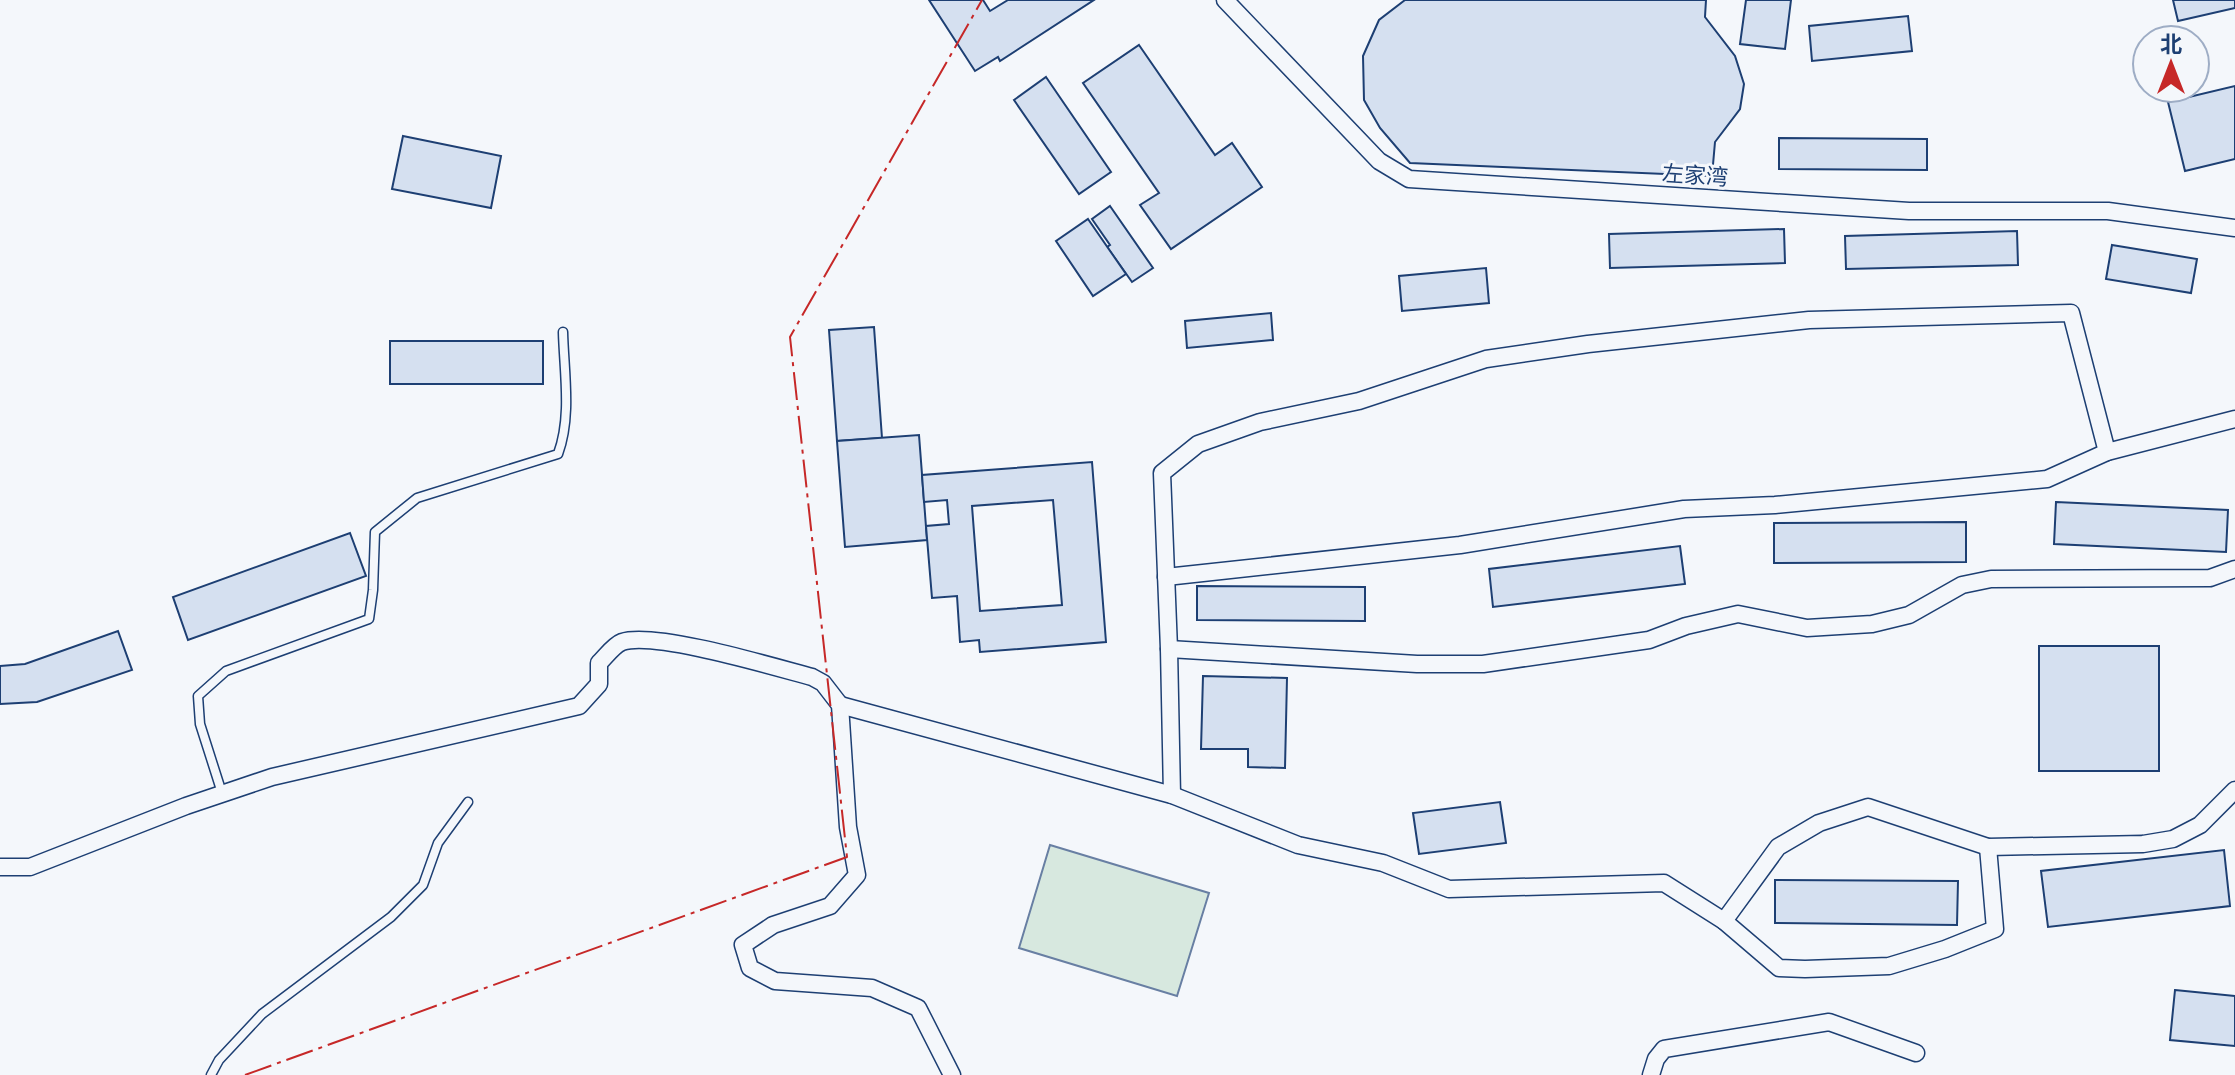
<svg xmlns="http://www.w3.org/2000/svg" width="2235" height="1075" viewBox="0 0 2235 1075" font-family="Cabin,'Noto Sans SC',sans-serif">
  <rect width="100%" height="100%" fill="#f4f7fb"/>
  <path fill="#d7e8df" stroke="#687fa3" stroke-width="2" d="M1050,845L1209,893L1177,996L1019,948Z"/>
  <g fill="#d5e0f0" stroke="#1d3f73" stroke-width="2" fill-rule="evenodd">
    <path d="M929,0H983L990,11L1008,0H1094L1000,61L998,57L975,71Z"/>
    <path d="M1405,0H1706L1705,17L1735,56L1744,84L1740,109L1715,142L1712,176L1410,163L1380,128L1364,100L1363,56L1379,20Z"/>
    <path d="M1746,0H1791L1785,49L1740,44Z"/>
    <path d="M2173,0H2235V8L2178,21Z"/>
    <path d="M1908,16L1912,51L1812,61L1809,26Z"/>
    <path d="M1139,45L1215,155L1232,143L1262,187L1171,249L1140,205L1159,193L1083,83Z"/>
    <path d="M1046,77L1111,172L1079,194L1014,100Z"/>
    <path d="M2235,86V159L2185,171L2168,102Z"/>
    <path d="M403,136L501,156L491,208L392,189Z"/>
    <path d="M1779,138L1927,139V170L1779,169Z"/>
    <path d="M1110,206L1153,268L1132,282L1107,247L1110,245L1092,219Z"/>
    <path d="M1088,219L1126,274L1093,296L1056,241Z"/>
    <path d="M1784,229L1785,263L1610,268L1609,234Z"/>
    <path d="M2017,231L2018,265L1846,269L1845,236Z"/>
    <path d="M2112,245L2197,259L2191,293L2106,279Z"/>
    <path d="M1486,268L1489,303L1402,311L1399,276Z"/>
    <path d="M1271,313L1273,340L1187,348L1185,321Z"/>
    <path d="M874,327L882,438L837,441L829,330Z"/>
    <rect x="390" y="341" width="153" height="43"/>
    <path d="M919,435L927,540L845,547L837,441Z"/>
    <path d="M1092,462L1106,642L980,652L979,640L960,642L957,596L932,598L926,526L949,524L947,500L924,502L922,475ZM1053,500L1062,605L980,611L972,506Z"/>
    <path d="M2056,502L2228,510L2226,552L2054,544Z"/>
    <path d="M1966,522V562L1774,563V523Z"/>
    <path d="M350,533L366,576L188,640L173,597Z"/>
    <path d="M1680,546L1685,584L1493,607L1489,569Z"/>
    <path d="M1197,586L1365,587V621L1197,620Z"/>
    <path d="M118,631L132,670L37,702L0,704V666L25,664Z"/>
    <rect x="2039" y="646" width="120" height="125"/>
    <path d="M1203,676L1287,678L1285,768L1248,767V749H1201Z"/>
    <path d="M1500,802L1506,843L1419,854L1413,813Z"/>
    <path d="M2224,850L2230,906L2048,927L2041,871Z"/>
    <path d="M1775,880L1958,881L1957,925L1775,923Z"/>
    <path d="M2175,990L2235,996V1046L2170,1040Z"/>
  </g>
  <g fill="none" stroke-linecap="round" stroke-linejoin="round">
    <defs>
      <g id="service">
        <path d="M222,793L200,724L198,696L226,671L369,619L373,590L375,532L417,498L558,454C572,416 564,372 563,332"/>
        <path d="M211,1075L219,1060L262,1014L391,917L423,885L438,843L468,802"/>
      </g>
      <g id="minor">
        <path d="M1225,0L1379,161L1409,179L1909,211H2108L2235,228"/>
        <path d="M1166,577L1460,545L1684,509L1775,505L2047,479L2107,452L2235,419"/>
        <path d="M1169,649L1417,664H1483L1649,640L1686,626L1738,614L1807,628L1872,624L1909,615L1962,585L1991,579L2210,578L2235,569"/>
        <path d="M840,705L1172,795L1298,845L1383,863L1449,889L1664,883L1724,921L1779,968L1805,969L1889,966L1945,949L1995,929L1988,847"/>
        <path d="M1172,795L1169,649L1162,473L1198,444L1260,422L1359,401L1486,359L1588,344L1809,320L2071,313L2107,452"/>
        <path d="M0,867H30L186,806L272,777L579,706L599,684V663C606,656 614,645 622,642C655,631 774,667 812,677L823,683L840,705L848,827L857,875L830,906L773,925L743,945L750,968L775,981L872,988L918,1008L952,1075"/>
        <path d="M1724,921L1778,847L1819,823L1868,807L1988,847L2143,844L2173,839L2200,825L2235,790"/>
        <path d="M1651,1075L1656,1059L1664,1049L1829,1022L1916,1053"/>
      </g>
    </defs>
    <use href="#service" stroke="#1d3f73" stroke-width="11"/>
    <use href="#minor" stroke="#1d3f73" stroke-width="19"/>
    <use href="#service" stroke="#f4f7fb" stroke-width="8"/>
    <use href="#minor" stroke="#f4f7fb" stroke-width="16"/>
    <path stroke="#c62828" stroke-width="2" stroke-dasharray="28 6 4 6" stroke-linecap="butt" d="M245,1075L847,857L790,337L982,0"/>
  </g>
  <g text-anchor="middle" stroke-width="6" stroke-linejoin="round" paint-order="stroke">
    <g font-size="22" fill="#1d3f73" stroke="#f4f7fb">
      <text transform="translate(1695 175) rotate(4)" y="8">左家湾</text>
    </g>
  </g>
  <g transform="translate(2171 64)"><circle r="38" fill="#f4f7fb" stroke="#9eadc5" stroke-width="2"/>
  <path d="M0-6L14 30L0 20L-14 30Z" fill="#c62828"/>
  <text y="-12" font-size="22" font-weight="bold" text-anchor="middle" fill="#1d3f73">北</text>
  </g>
</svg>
